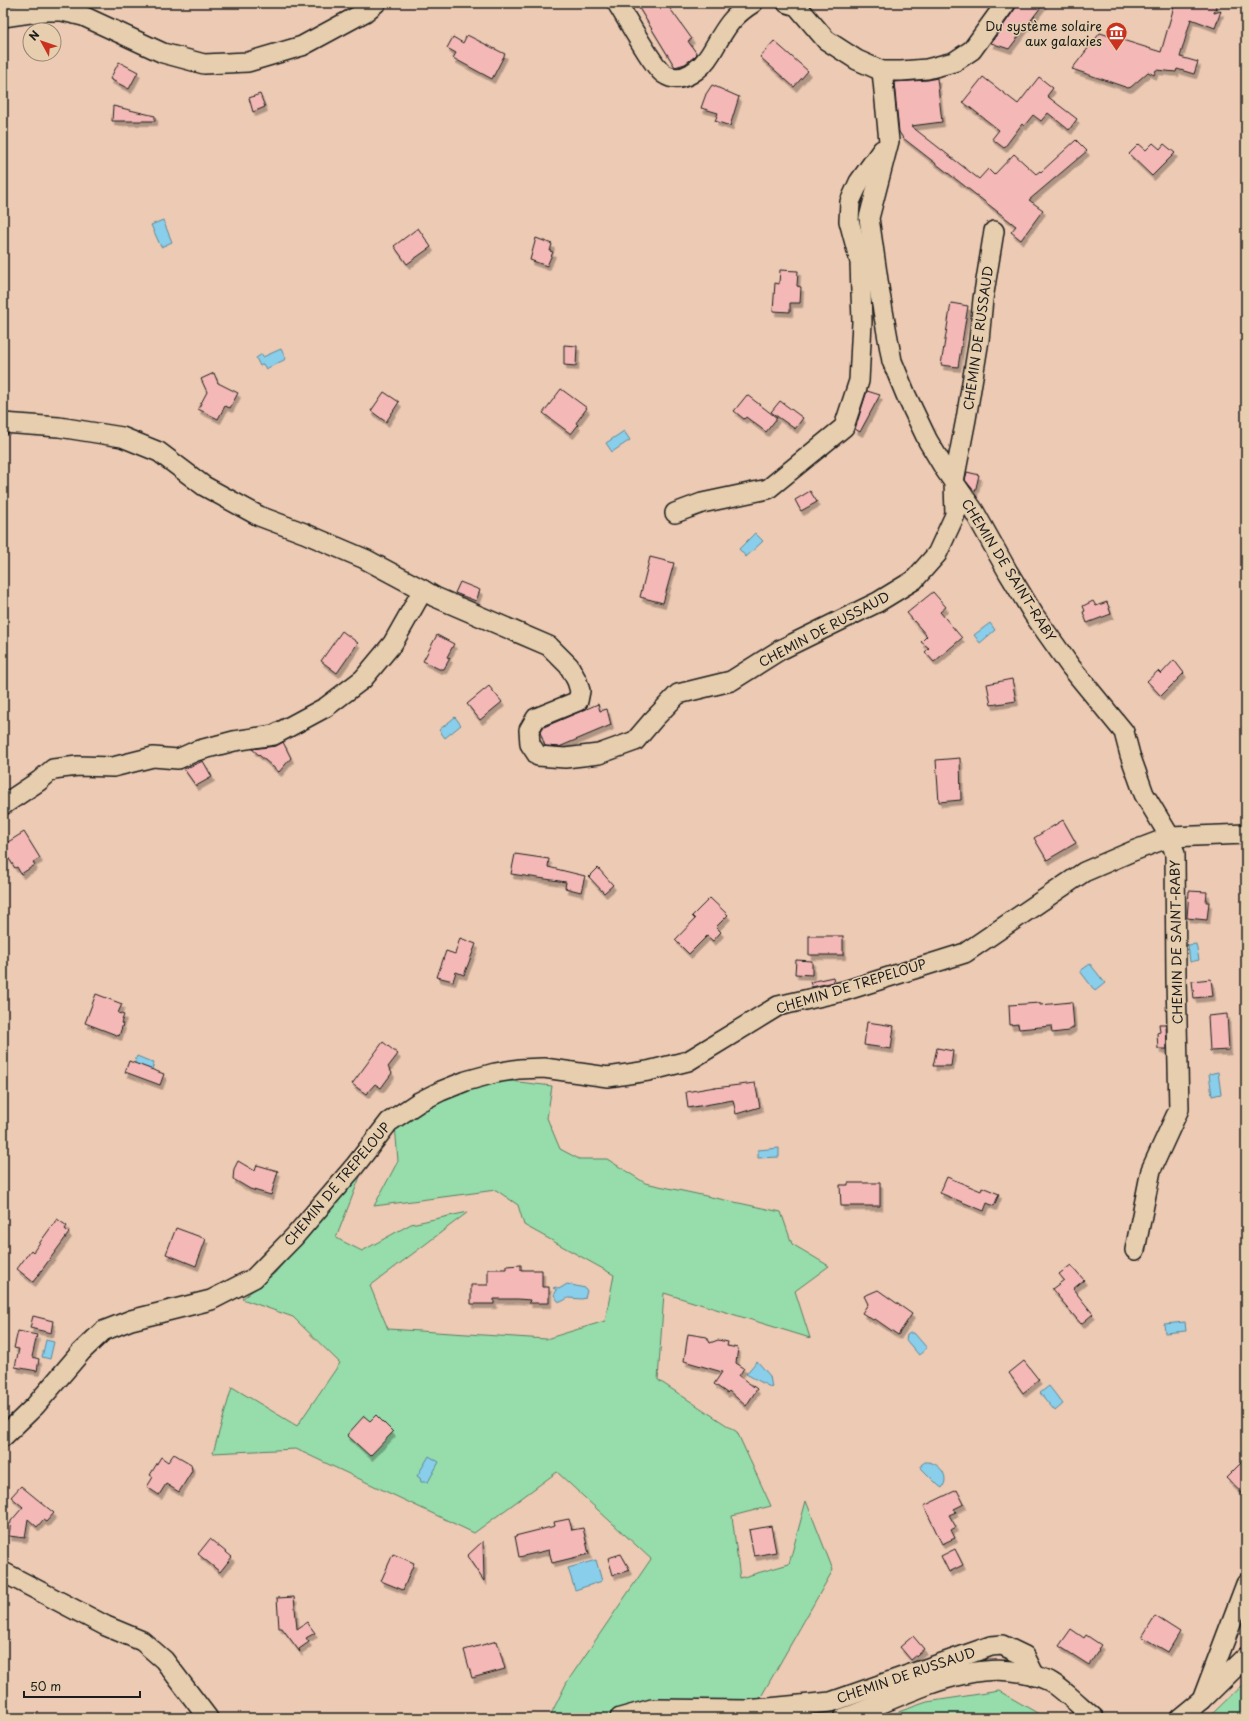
<svg xmlns="http://www.w3.org/2000/svg" width="1249" height="1721" viewBox="0 0 1249 1721" font-family="'Playpen Sans',sans-serif">
  <defs>
    <filter id="shadow"><feDropShadow dx="2.5" dy="4.5" stdDeviation="0" flood-color="#0004"/></filter>
  </defs>
  <rect width="100%" height="100%" fill="#edcab3"/>
  <filter id="ink" filterUnits="userSpaceOnUse"><feTurbulence type="fractalNoise" baseFrequency=".025" numOctaves="2"/><feDisplacementMap in="SourceGraphic" scale="8" xChannelSelector="R" yChannelSelector="G"/><feConvolveMatrix kernelMatrix="1 2 1 2 8 2 1 2 1" color-interpolation-filters="sRGB"/></filter>
  <g filter="url(#ink)">
    <g fill="#96ddab" stroke="#597c64">
      <path d="M502,1080L552,1086L547,1118L560,1149L579,1159H607L645,1183L781,1212L792,1244L829,1266L795,1291L810,1338L664,1293L658,1380L737,1432L771,1506L732,1516L740,1578L789,1564L806,1501L833,1570L750,1716L751,1718H549L567,1682L651,1559L557,1472L474,1533L296,1449L213,1453L232,1387L297,1426L340,1363L293,1317L242,1299L275,1273L365,1164L336,1238L362,1251L411,1224L468,1212L370,1286L388,1329L546,1339L605,1321L614,1275L524,1225L518,1205L496,1190L374,1206L398,1161L395,1125L461,1090Z"/>
      <path d="M1246,1681V1718H1208Z"/>
      <path d="M999,1691L1046,1718H881L927,1702Z"/>
    </g>
    <g fill="#89ceea" stroke="#5d8798">
      <path d="M163,220L172,242L161,247L151,225Z"/>
      <path d="M281,349L286,359L266,369L263,364L260,366L256,358L262,354L263,357Z"/>
      <path d="M624,431L630,440L612,452L606,443Z"/>
      <path d="M755,533L763,541L746,557L739,549Z"/>
      <path d="M990,623L995,630L980,643L974,635Z"/>
      <path d="M455,717L461,725L445,738L439,730Z"/>
      <path d="M1196,944L1199,960L1190,962L1188,945Z"/>
      <path d="M1090,964L1105,983L1095,991L1080,971Z"/>
      <path d="M137,1056L154,1063L151,1072L134,1065Z"/>
      <path d="M1218,1072L1221,1094L1212,1096L1209,1074Z"/>
      <path d="M779,1148V1157L758,1158V1150Z"/>
      <path d="M567,1284L585,1288L587,1291L585,1298L582,1299L568,1298L561,1302L558,1301L554,1295L557,1290L553,1288L556,1287L559,1289Z"/>
      <path d="M1185,1322L1186,1331L1165,1333L1164,1324Z"/>
      <path d="M910,1333H914L927,1348L919,1355L906,1340L907,1335Z"/>
      <path d="M46,1340L54,1342L50,1359L42,1357Z"/>
      <path d="M757,1361L770,1376L772,1388L746,1374Z"/>
      <path d="M1049,1386L1063,1404L1055,1411L1040,1393Z"/>
      <path d="M429,1456L439,1462L428,1482H421L420,1478L417,1476Z"/>
      <path d="M925,1462C938,1461 951,1476 942,1488L939,1486L921,1468V1465Z"/>
      <path d="M596,1560L602,1581L575,1590L568,1568Z"/>
    </g>
    <g fill="#f4b9b7" stroke="#1c1c1c" filter="url(#shadow)">
      <path d="M636,3H666L692,39L688,41L697,54L694,57L685,64L675,67Z"/>
      <path d="M1017,3H1044L1009,49L991,43L1015,9Z"/>
      <path d="M1175,3H1217L1214,13L1221,11L1215,28L1191,19L1180,57L1198,62L1194,74L1177,69L1176,72L1156,70L1154,75L1148,72L1131,87L1128,88L1072,69L1100,33L1161,52Z"/>
      <path d="M467,35L505,54L492,79L453,58L456,53L447,48L453,37L463,43Z"/>
      <path d="M774,41L808,71L794,87L760,57Z"/>
      <path d="M119,62L138,72L129,89L110,79Z"/>
      <path d="M983,77L1018,104L1039,77L1053,88L1047,96L1077,119L1069,130L1048,113L1041,121L1033,115L1024,126L1022,124L1004,148L992,139L999,130L963,102Z"/>
      <path d="M937,78L942,122L911,126L979,179L988,169L994,175L1014,154L1036,174L1040,171L1041,172L1076,140L1087,151L1029,200L1043,210L1021,240L1011,232L1016,226L903,138L899,132L894,82L928,80Z"/>
      <path d="M712,85L739,97L730,126L715,121L718,113L701,108L706,94Z"/>
      <path d="M260,94L265,107L253,112L249,98Z"/>
      <path d="M113,106L155,116V121H112Z"/>
      <path d="M1153,143L1160,149L1164,144L1175,153L1152,176L1129,154L1139,144L1146,150Z"/>
      <path d="M418,228L431,247L407,264L394,246Z"/>
      <path d="M536,238L552,244L550,251L553,252L547,266L530,260Z"/>
      <path d="M780,270L798,271L797,286L801,287L800,303H790V312L773,311L775,283L779,284Z"/>
      <path d="M951,303L968,306L958,367L941,365Z"/>
      <path d="M564,345L577,346L576,366L564,365Z"/>
      <path d="M214,373L218,383L238,393L230,408L225,406L218,419L198,409L207,392L201,379Z"/>
      <path d="M561,389L587,408L576,423L578,425L571,434L543,413Z"/>
      <path d="M867,391L880,395L860,432L855,429Z"/>
      <path d="M384,392L399,402L386,422L371,411Z"/>
      <path d="M747,395L777,418L766,432L746,417L744,419L734,411Z"/>
      <path d="M780,401L803,418L795,429L771,412Z"/>
      <path d="M967,472L979,475L975,492L965,480Z"/>
      <path d="M810,491L817,502L801,511L795,500Z"/>
      <path d="M650,557L674,563L663,603L640,597Z"/>
      <path d="M460,582L480,590L476,601L455,593Z"/>
      <path d="M933,592L946,607L940,612L962,638L934,662L925,652L929,648L921,642L927,636L907,613Z"/>
      <path d="M1093,601L1096,606L1107,602L1111,614L1087,623L1083,612L1085,611L1083,606Z"/>
      <path d="M342,631L358,643L337,673L321,661Z"/>
      <path d="M437,635L454,644L447,657L450,658L444,669H439L423,661Z"/>
      <path d="M1174,660L1184,673L1161,696L1147,681L1158,671L1161,674Z"/>
      <path d="M1012,679L1016,701L991,705L987,684Z"/>
      <path d="M489,686L502,702L480,720L467,704Z"/>
      <path d="M598,704L600,711L607,709L611,725L559,747L545,746L540,732L544,727Z"/>
      <path d="M283,742L291,758L279,772L252,749L276,746Z"/>
      <path d="M960,758L961,800L939,802L936,760Z"/>
      <path d="M203,761L212,777L196,786L184,769Z"/>
      <path d="M1063,820L1076,843L1047,860L1034,838Z"/>
      <path d="M24,832L40,858L33,862L35,865L21,874L17,867L15,868L4,851L8,842Z"/>
      <path d="M515,854L549,859L548,867L585,876L581,892L565,888L566,882L511,874Z"/>
      <path d="M598,868L613,885L604,893L589,877Z"/>
      <path d="M1189,891L1207,892L1206,902H1209L1207,920L1187,918Z"/>
      <path d="M710,898L728,915L716,927L721,932L713,941L707,936L689,954L675,940L695,919L692,916Z"/>
      <rect x="809" y="936" width="34" height="19"/>
      <path d="M460,938L476,944L464,975L456,972L453,981L437,977L446,951L455,954Z"/>
      <path d="M796,960L812,961V975L795,974Z"/>
      <path d="M833,977L834,982L812,987L810,982Z"/>
      <path d="M1211,979L1213,996L1194,998L1192,981Z"/>
      <path d="M96,994L122,1004L118,1013L124,1015L121,1023L123,1024L119,1036L85,1023Z"/>
      <path d="M1072,1002L1074,1027L1068,1031L1052,1033L1051,1026L1019,1029L1018,1024L1010,1025L1009,1005L1040,1003V1005Z"/>
      <path d="M1227,1014L1229,1050L1210,1051L1208,1016Z"/>
      <path d="M867,1022L894,1026L891,1049L864,1045Z"/>
      <path d="M1159,1024H1166L1167,1049H1158L1157,1033L1160,1032Z"/>
      <path d="M383,1042L398,1054L388,1067L392,1073L381,1088L375,1084L366,1094L352,1084Z"/>
      <path d="M937,1048L953,1051L951,1066H933Z"/>
      <path d="M129,1061L164,1074L160,1085L125,1072Z"/>
      <path d="M755,1083L760,1107L736,1114L733,1100L688,1108L686,1092L715,1087V1088Z"/>
      <path d="M238,1161L255,1171L257,1165L278,1171L271,1195L250,1189L233,1179L234,1169Z"/>
      <path d="M947,1177L981,1191L982,1187L999,1194L994,1206L987,1203L984,1211L940,1193Z"/>
      <path d="M848,1183H880V1206H841L840,1185H848Z"/>
      <path d="M57,1219L67,1226L65,1229L69,1233L33,1282L17,1269L31,1250L33,1252Z"/>
      <path d="M176,1228L206,1239L196,1266L166,1254Z"/>
      <path d="M521,1265V1270H542V1287H549V1303H529L530,1300L518,1299H494V1304H471V1285H488V1269H506V1266Z"/>
      <path d="M1071,1265L1084,1280L1073,1289L1093,1314L1081,1324L1052,1289L1064,1280L1059,1274Z"/>
      <path d="M878,1290L912,1314L898,1335L875,1319L873,1320L862,1313L868,1304L864,1296Z"/>
      <path d="M33,1316L53,1321L51,1333L30,1328Z"/>
      <path d="M18,1331L37,1335L32,1357L39,1359L37,1371L15,1367L19,1349L14,1348Z"/>
      <path d="M688,1334L707,1337L710,1343L718,1340L728,1342L727,1346L738,1348L736,1363L744,1368L739,1376L757,1389L746,1406L729,1391L727,1393L714,1384L722,1372L684,1361Z"/>
      <path d="M1024,1361L1039,1380L1023,1393L1009,1373Z"/>
      <path d="M376,1415L393,1432L370,1456L347,1435L364,1416L370,1421Z"/>
      <path d="M174,1454L191,1464L192,1471L179,1492L166,1484L159,1495L147,1487L153,1477L150,1475L161,1457L168,1462Z"/>
      <path d="M1246,1458V1497L1226,1478Z"/>
      <path d="M21,1486L54,1513L46,1522L43,1520L37,1527L28,1519L25,1538L9,1536L11,1521L23,1507L11,1497Z"/>
      <path d="M957,1490L964,1504L954,1509L956,1512L949,1515L956,1527L951,1530L955,1538L942,1544L924,1506Z"/>
      <path d="M569,1519L572,1530L583,1528L589,1554L552,1563L549,1550L519,1557L515,1536L555,1526L554,1522Z"/>
      <path d="M771,1526L776,1552L754,1556L749,1530Z"/>
      <path d="M210,1539L232,1557L220,1572L198,1554Z"/>
      <path d="M483,1541L484,1581L467,1556Z"/>
      <path d="M955,1549L963,1565L949,1572L941,1556Z"/>
      <path d="M393,1554L414,1563L403,1590L381,1581Z"/>
      <path d="M621,1554L630,1570L613,1575L608,1558Z"/>
      <path d="M294,1597L297,1629L307,1622L315,1633L306,1638L309,1642L299,1649L300,1652L282,1628H279L277,1598Z"/>
      <path d="M1155,1616L1180,1632L1168,1652L1142,1637Z"/>
      <path d="M1071,1629L1084,1638L1086,1635L1101,1645L1098,1649L1099,1650L1089,1665L1059,1646Z"/>
      <path d="M913,1636L924,1649L911,1660L900,1647Z"/>
      <path d="M497,1641L505,1669L472,1678L464,1650Z"/>
    </g>
    <g fill="none" stroke-linecap="round" stroke-linejoin="round">
      <defs>
        <g id="minor">
          <path d="M617,3C626,17 653,67 664,74C682,86 702,68 711,53C724,31 730,17 753,3"/>
          <path d="M787,3L797,6L826,40L857,60L882,71H901L927,69L954,62L972,50L1006,3"/>
          <path d="M3,17L44,11H62L83,16L163,53L204,64L248,62L302,46L365,12L376,3"/>
          <path d="M882,71L889,141L869,218L880,294L892,361L906,395L928,441L946,471L974,511L1008,572L1034,615L1070,666L1124,732L1130,755L1144,794L1170,837L1175,854L1176,979L1179,1109L1151,1170L1135,1250"/>
          <path d="M3,423L59,427L122,437L159,452L204,486L259,516L304,533L365,559L423,590"/>
          <path d="M675,513L702,503L768,489L844,427L859,381L862,322L860,262L849,221L850,202L859,182L882,150"/>
          <path d="M3,805L39,781L53,769L78,766L113,767L153,757L178,759L196,751L234,741L274,735L326,707L363,679L393,643L423,590L435,597L549,646L569,666L577,681L580,691L578,701L536,718L529,730L530,744L538,756L565,758L599,754L635,741L653,720L678,694L731,681L780,650L878,602L914,580L937,554L955,515L954,481L966,419L979,340L983,299L994,231"/>
          <path d="M3,1437L35,1406L81,1352L103,1331L131,1320L211,1300L254,1278L294,1237L354,1167L389,1122L419,1102L441,1091L466,1081L495,1073L519,1069L544,1068L608,1077L648,1071L688,1061L778,1006L844,991L965,953L1084,872L1133,851L1170,837L1246,834"/>
          <path d="M3,1572L106,1626L142,1641L164,1660L208,1718"/>
          <path d="M1202,1700L1246,1584"/>
          <path d="M620,1718L652,1709L747,1710L831,1702L991,1646L1002,1645L1025,1656L1035,1676"/>
          <path d="M844,1718C908,1696 978,1650 1047,1680C1058,1684 1083,1709 1094,1718"/>
          <path d="M1180,1718L1202,1700L1246,1657"/>
        </g>
      </defs>
      <use href="#minor" stroke="#1c1c1c" stroke-width="22"/>
      <use href="#minor" stroke="#e6ceaf" stroke-width="19"/>
    </g>
  </g>
  <defs>
    <symbol id="museum-pin" viewBox="-11 -11 22 30"><path d="M0 17L-7.5 6A9.5 9.5 0 1 1 7.5 6Z" fill="#c8321e" stroke="#e6ceaf"/><path d="M0-6L6-3V-2H-6V-3ZM-5-1h2V3h-2ZM-1-1h2V3h-2ZM3-1h2V3H3ZM-6 4H6V6H-6Z" fill="#fff"/></symbol>
  </defs>
  <g fill-rule="evenodd">
    <use href="#museum-pin" x="1104" y="20" width="25" height="34"/>
  </g>
  <g text-anchor="middle" stroke-width="3" stroke-linejoin="round" paint-order="stroke">
    <g font-size="13" fill="#1c1c1c" stroke="#e6ceaf" text-anchor="end">
      <text x="1102" y="31">Du système solaire<tspan x="1102" dy="15">aux galaxies</tspan></text>
    </g>
    <g font-size="13" fill="#1c1c1c" stroke="#e6ceaf">
      <text transform="translate(978 338) rotate(-82)" y="5">CHEMIN DE RUSSAUD</text>
      <text transform="translate(1009 570) rotate(58)" y="5">CHEMIN DE SAINT-RABY</text>
      <text transform="translate(824 629) rotate(-28)" y="5">CHEMIN DE RUSSAUD</text>
      <text transform="translate(1176 942) rotate(-91)" y="5">CHEMIN DE SAINT-RABY</text>
      <text transform="translate(851 986) rotate(-17)" y="5">CHEMIN DE TREPELOUP</text>
      <text transform="translate(337 1184) rotate(-50)" y="5">CHEMIN DE TREPELOUP</text>
      <text transform="translate(906 1675) rotate(-19)" y="5">CHEMIN DE RUSSAUD</text>
    </g>
  </g>
  <rect width="1249" height="1721" fill="none" stroke="#e6ceaf" stroke-width="16"/>
  <rect x="8" y="8" width="1233" height="1705" fill="none" stroke="#1c1c1c" stroke-width="1.5" filter="url(#ink)"/>
  <g transform="translate(42 42) rotate(310)"><circle r="19" fill="#e6ceaf" stroke="#958774"/>
  <path d="M0-3L7 15L0 10L-7 15Z" fill="#c8321e"/>
  <text y="-6" font-size="11" font-weight="bold" text-anchor="middle" fill="#1c1c1c">N</text>
  </g>
  <path d="M24 1691v6h116v-6" fill="none" stroke="#1c1c1c" stroke-width="2"/>
  <text x="30" y="1691" font-size="12" fill="#1c1c1c" stroke="#e6ceaf" stroke-width="3" paint-order="stroke">50 m</text>
</svg>
